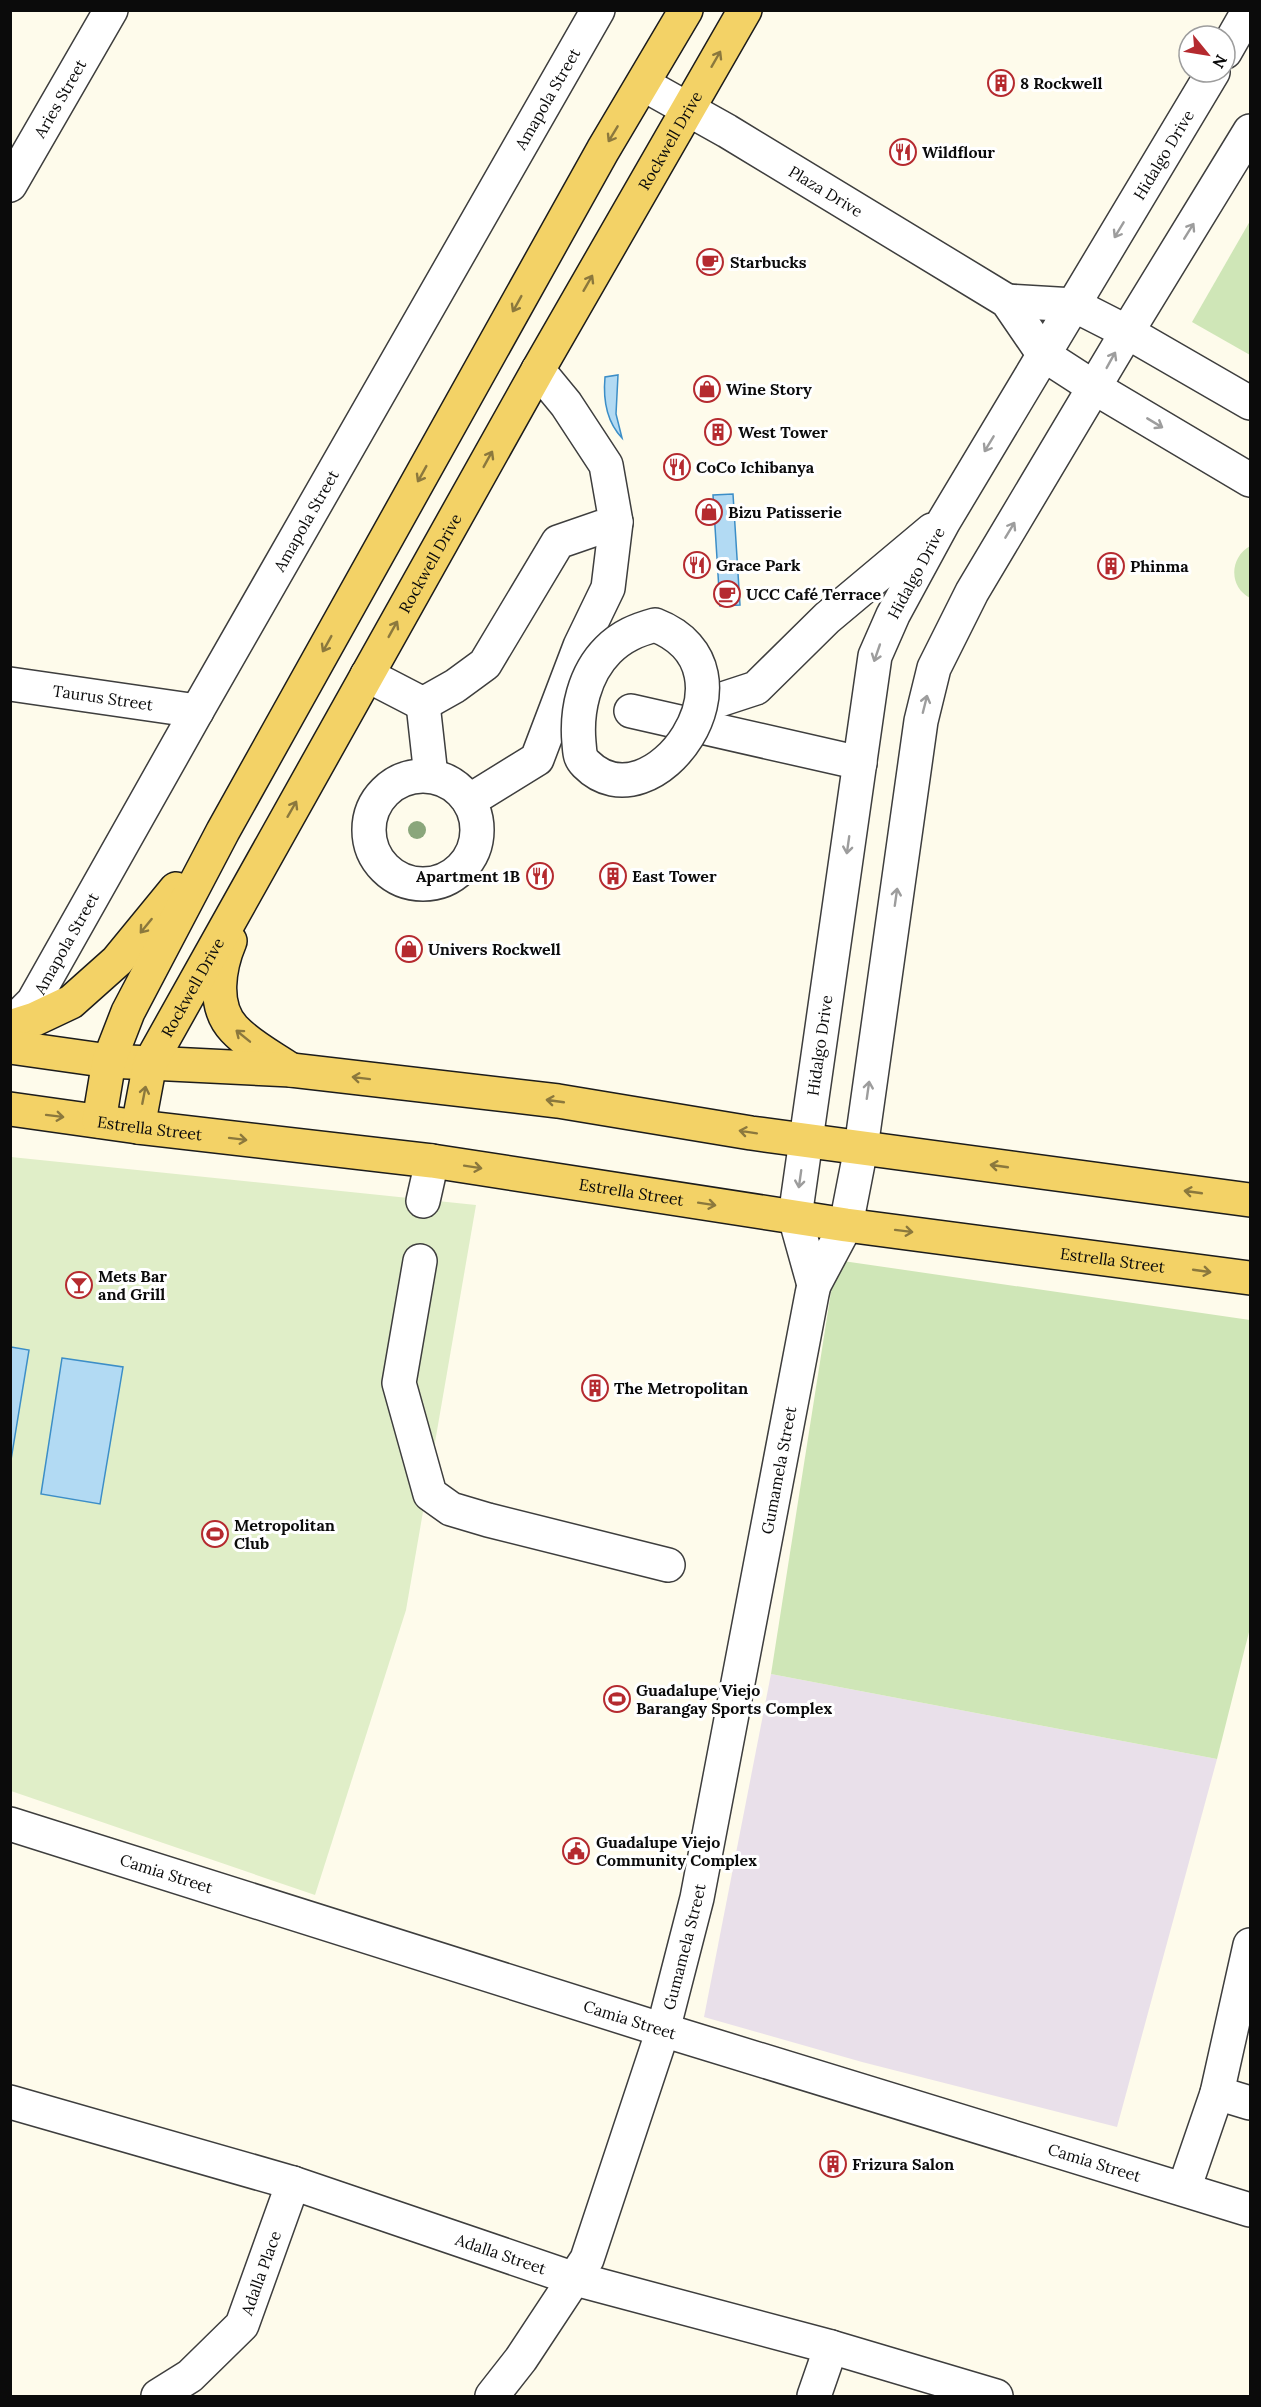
<svg xmlns="http://www.w3.org/2000/svg" width="1261" height="2407" viewBox="0 0 1261 2407" font-family="Lora,serif">
  <rect width="100%" height="100%" fill="#fefbeb"/>
  <path fill="#e9e0ea" d="M771,1674L1217,1759L1117,2127L862,2062L704,2017Z"/>
  <g fill="#cfe6b7">
    <path d="M1250,221V355L1192,322Z"/>
    <path d="M1250,546V598C1229,587 1229,558 1250,546Z"/>
    <path d="M836,1260L1250,1320V1628L1217,1759L771,1674Z"/>
  </g>
  <path fill="#e0eec8" d="M11,1157L476,1205L406,1610L315,1895L11,1791Z"/>
  <g fill="#b2daf3" stroke="#3c8ec7" stroke-width="1.5">
    <path d="M618,375L616,414L622,438C606,421 603,399 605,377Z"/>
    <path d="M733,494L740,605L720,606L713,495Z"/>
    <path d="M11,1347L29,1350L11,1460L10,1347Z"/>
    <path d="M62,1358L123,1367L100,1504L41,1494Z"/>
  </g>
  <g fill="none" stroke-linecap="round" stroke-linejoin="round">
    <defs>
      <g id="minor">
        <path d="M1225,52L1249,10"/>
        <path id="s1" d="M643,84L727,131L1007,301L1044,355L1095,388L1250,480"/>
        <path id="s2" d="M10,185L111,10"/>
        <path d="M1007,301L1074,305L1127,332L1250,403"/>
        <path d="M367,675L423,704L455,686L485,664L558,542L616,522L606,465L566,404L538,370"/>
        <path id="s3" d="M10,684L197,711"/>
        <path d="M423,704L431,776"/>
        <path d="M701,706L756,688L827,618L932,530"/>
        <path d="M631,711L860,763"/>
        <circle cx="423" cy="830" r="54"/>
        <path d="M469,801L537,759L580,646L608,588L616,522"/>
        <path id="s4" d="M10,1025L33,1002L197,711L598,10"/>
        <path d="M423,1201L432,1161"/>
        <path d="M420,1261L399,1383L430,1494L451,1509L488,1520L668,1565"/>
        <path id="s5" d="M814,1285L795,1217L875,656L893,615L944,521L1213,72"/>
        <path id="s6" d="M10,1824L663,2030L1250,2210"/>
        <path d="M1217,2093L1250,2103"/>
        <path id="s7" d="M10,2102L293,2183L572,2278L831,2347L996,2396"/>
        <path d="M1184,2189L1217,2093L1250,1945"/>
        <path id="s8" d="M158,2396L190,2376L242,2325L293,2183"/>
        <path id="s9" d="M492,2396L521,2359L587,2259L663,2030L697,1898L812,1294L814,1285L846,1225L861,1148L921,721L934,668L972,592L1127,332L1250,131"/>
        <path d="M814,2396L831,2347"/>
      </g>
      <g id="major">
        <path d="M230,941C219,967 212,1006 234,1029C250,1046 272,1057 291,1070"/>
        <path d="M10,1027L35,1019L71,1002L117,961L176,889"/>
        <path d="M10,1047L109,1061L291,1070L558,1101L751,1133L1250,1200"/>
        <path id="s10" d="M10,1109L138,1127L432,1161L846,1225L1250,1278"/>
        <path d="M99,1121L109,1061L128,1012L223,831L603,150L686,10"/>
        <path id="s11" d="M138,1127L150,1063L538,370L745,10"/>
      </g>
    </defs>
    <use href="#minor" stroke="#3e3e3e" stroke-width="36"/>
    <use href="#major" stroke="#1c1c1c" stroke-width="36"/>
    <use href="#minor" stroke="#fff" stroke-width="33"/>
    <use href="#major" stroke="#f3d266" stroke-width="33"/>
    <defs>
      <path id="minor-bridge" d="M655,625C768,669 652,831 586,764C579,757 580,752 579,743C576,711 584,674 608,650C622,636 637,630 655,625Z"/>
    </defs>
    <use href="#minor-bridge" stroke="#3e3e3e" stroke-width="36" stroke-linecap="butt"/>
    <use href="#minor-bridge" stroke="#fff" stroke-width="33"/>
  </g>
  <circle fill="#8aa67b" cx="417" cy="830" r="9"/>
  <defs><path id="oneway-shaft" d="M-6 0H5M1.5-3L5.5 0L1.5 3" fill="none" stroke-width="1.6" stroke-linecap="round" stroke-linejoin="round" transform="scale(1.5)"/></defs>
  <g stroke="#8b783d">
    <use href="#oneway-shaft" transform="translate(716 59) rotate(-60)"/>
    <use href="#oneway-shaft" transform="translate(613 134) rotate(121)"/>
    <use href="#oneway-shaft" transform="translate(588 283) rotate(-60)"/>
    <use href="#oneway-shaft" transform="translate(517 304) rotate(119)"/>
    <use href="#oneway-shaft" transform="translate(488 459) rotate(-61)"/>
    <use href="#oneway-shaft" transform="translate(422 474) rotate(119)"/>
    <use href="#oneway-shaft" transform="translate(393 629) rotate(-61)"/>
    <use href="#oneway-shaft" transform="translate(327 644) rotate(119)"/>
    <use href="#oneway-shaft" transform="translate(292 809) rotate(-60)"/>
    <use href="#oneway-shaft" transform="translate(146 926) rotate(129)"/>
    <use href="#oneway-shaft" transform="translate(243 1036) rotate(-141)"/>
    <use href="#oneway-shaft" transform="translate(361 1078) rotate(-173)"/>
    <use href="#oneway-shaft" transform="translate(144 1095) rotate(-79)"/>
    <use href="#oneway-shaft" transform="translate(555 1101) rotate(-172)"/>
    <use href="#oneway-shaft" transform="translate(55 1116) rotate(7)"/>
    <use href="#oneway-shaft" transform="translate(748 1132) rotate(-171)"/>
    <use href="#oneway-shaft" transform="translate(238 1139) rotate(7)"/>
    <use href="#oneway-shaft" transform="translate(999 1166) rotate(-172)"/>
    <use href="#oneway-shaft" transform="translate(473 1167) rotate(9)"/>
    <use href="#oneway-shaft" transform="translate(1193 1192) rotate(-172)"/>
    <use href="#oneway-shaft" transform="translate(707 1204) rotate(9)"/>
    <use href="#oneway-shaft" transform="translate(904 1231) rotate(7)"/>
    <use href="#oneway-shaft" transform="translate(1202 1271) rotate(8)"/>
  </g>
  <g stroke="#9d9d9d">
    <use href="#oneway-shaft" transform="translate(1119 230) rotate(121)"/>
    <use href="#oneway-shaft" transform="translate(1189 231) rotate(-58)"/>
    <use href="#oneway-shaft" transform="translate(1111 360) rotate(-61)"/>
    <use href="#oneway-shaft" transform="translate(1155 423) rotate(31)"/>
    <use href="#oneway-shaft" transform="translate(989 444) rotate(121)"/>
    <use href="#oneway-shaft" transform="translate(1010 530) rotate(-59)"/>
    <use href="#oneway-shaft" transform="translate(877 653) rotate(109)"/>
    <use href="#oneway-shaft" transform="translate(925 704) rotate(-76)"/>
    <use href="#oneway-shaft" transform="translate(848 845) rotate(98)"/>
    <use href="#oneway-shaft" transform="translate(896 897) rotate(-82)"/>
    <use href="#oneway-shaft" transform="translate(868 1090) rotate(-82)"/>
    <use href="#oneway-shaft" transform="translate(800 1179) rotate(98)"/>
  </g>
  <defs>
    <symbol id="building-ring" viewBox="-11 -11 22 22"><circle r="9.5" fill="#fff" stroke="#b52a2f" stroke-width="1.5"/><path d="M-4-6H4V6H1V3H-1V6H-4ZM-2.5-4.3h1.7v1.8h-1.7ZM.8-4.3h1.7v1.8H.8ZM-2.5-1h1.7V.8h-1.7ZM.8-1h1.7V.8H.8Z" fill="#b52a2f"/></symbol>
    <symbol id="restaurant-ring" viewBox="-11 -11 22 22"><circle r="9.5" fill="#fff" stroke="#b52a2f" stroke-width="1.5"/><path d="M-5-6h1v4h1v-4h1v4h1v-4h1v5L-1.5 .5V6h-2V.5L-5-1ZM5-6V6H3V1.5H1.5Q1.5-4 5-6Z" fill="#b52a2f"/></symbol>
    <symbol id="cafe-ring" viewBox="-11 -11 22 22"><circle r="9.5" fill="#fff" stroke="#b52a2f" stroke-width="1.5"/><path d="M-5.5-4.5H6V0H3Q3 3.5 0 3.5H-2.5Q-5.5 3.5-5.5 0ZM3-3.2v2h1.7v-2ZM-6 4.5H4V6H-6Z" fill="#b52a2f"/></symbol>
    <symbol id="shop-ring" viewBox="-11 -11 22 22"><circle r="9.5" fill="#fff" stroke="#b52a2f" stroke-width="1.5"/><path d="M-5-2.5h2.3a2.7 3.5 0 0 1 5.4 0H5L5.5 6h-11ZM-1.5-2.5h3a1.5 2.3 0 0 0-3 0Z" fill="#b52a2f"/></symbol>
    <symbol id="bar-ring" viewBox="-11 -11 22 22"><circle r="9.5" fill="#fff" stroke="#b52a2f" stroke-width="1.5"/><path d="M-6-5H6L.8 .8V4.5H3.5V6h-7V4.5H-.8V.8Z" fill="#b52a2f"/></symbol>
    <symbol id="stadium-ring" viewBox="-11 -11 22 22"><circle r="9.5" fill="#fff" stroke="#b52a2f" stroke-width="1.5"/><path d="M0-5a6.5 5 0 1 0 0 10a6.5 5 0 1 0 0-10ZM-3.5-1.8h7v3.6h-7Z" fill="#b52a2f"/></symbol>
    <symbol id="civic-ring" viewBox="-11 -11 22 22"><circle r="9.5" fill="#fff" stroke="#b52a2f" stroke-width="1.5"/><path d="M-.6-6.5H3V-4.5H.6V-3L4-1V1h2V6H-6V1h2V-1L-.6-3ZM-1.2 2.5V6h2.4V2.5Z" fill="#b52a2f"/></symbol>
  </defs>
  <g fill-rule="evenodd">
    <use href="#building-ring" x="986" y="68" width="30" height="30"/>
    <use href="#restaurant-ring" x="888" y="137" width="30" height="30"/>
    <use href="#cafe-ring" x="695" y="247" width="30" height="30"/>
    <use href="#shop-ring" x="692" y="374" width="30" height="30"/>
    <use href="#building-ring" x="703" y="417" width="30" height="30"/>
    <use href="#restaurant-ring" x="662" y="452" width="30" height="30"/>
    <use href="#shop-ring" x="694" y="497" width="30" height="30"/>
    <use href="#restaurant-ring" x="682" y="550" width="30" height="30"/>
    <use href="#building-ring" x="1096" y="551" width="30" height="30"/>
    <use href="#cafe-ring" x="712" y="579" width="30" height="30"/>
    <use href="#restaurant-ring" x="525" y="861" width="30" height="30"/>
    <use href="#building-ring" x="598" y="861" width="30" height="30"/>
    <use href="#shop-ring" x="394" y="934" width="30" height="30"/>
    <use href="#bar-ring" x="64" y="1270" width="30" height="30"/>
    <use href="#building-ring" x="580" y="1373" width="30" height="30"/>
    <use href="#stadium-ring" x="200" y="1519" width="30" height="30"/>
    <use href="#stadium-ring" x="602" y="1684" width="30" height="30"/>
    <use href="#civic-ring" x="561" y="1836" width="30" height="30"/>
    <use href="#building-ring" x="818" y="2149" width="30" height="30"/>
  </g>
  <g text-anchor="middle" stroke-width="6" stroke-linejoin="round" paint-order="stroke">
    <g font-size="16" font-weight="bold" fill="#0b0b0b" stroke="#fff" text-anchor="start">
      <text x="1020" y="89">8 Rockwell</text>
      <text x="922" y="158">Wildflour</text>
      <text x="730" y="268">Starbucks</text>
      <text x="726" y="395">Wine Story</text>
      <text x="738" y="438">West Tower</text>
      <text x="696" y="473">CoCo Ichibanya</text>
      <text x="728" y="518">Bizu Patisserie</text>
      <text x="716" y="571">Grace Park</text>
      <text x="1130" y="572">Phinma</text>
      <text x="746" y="600">UCC Café Terrace</text>
      <text x="520" y="882" text-anchor="end">Apartment 1B</text>
      <text x="632" y="882">East Tower</text>
      <text x="428" y="955">Univers Rockwell</text>
      <text x="98" y="1282">Mets Bar<tspan x="98" dy="18">and Grill</tspan></text>
      <text x="614" y="1394">The Metropolitan</text>
      <text x="234" y="1531">Metropolitan<tspan x="234" dy="18">Club</tspan></text>
      <text x="636" y="1696">Guadalupe Viejo<tspan x="636" dy="18">Barangay Sports Complex</tspan></text>
      <text x="596" y="1848">Guadalupe Viejo<tspan x="596" dy="18">Community Complex</tspan></text>
      <text x="852" y="2170">Frizura Salon</text>
    </g>
    <g font-size="16" fill="#0b0b0b" stroke="#fff">
      <text dy="6" stroke="none"><textPath href="#s2" startOffset="100">Aries Street</textPath></text>
      <text dy="6" stroke="none"><textPath href="#s4" startOffset="1072">Amapola Street</textPath></text>
      <text dy="6" stroke="none"><textPath href="#s11" startOffset="1124">Rockwell Drive</textPath></text>
      <text dy="6" stroke="none"><textPath href="#s5" startOffset="1216">Hidalgo Drive</textPath></text>
      <text dy="6" stroke="none"><textPath href="#s1" startOffset="212">Plaza Drive</textPath></text>
      <text dy="6" stroke="none"><textPath href="#s4" startOffset="586">Amapola Street</textPath></text>
      <text dy="6" stroke="none"><textPath href="#s11" startOffset="638">Rockwell Drive</textPath></text>
      <text dy="6" stroke="none"><textPath href="#s5" startOffset="730">Hidalgo Drive</textPath></text>
      <text dy="6" stroke="none"><textPath href="#s3" startOffset="94">Taurus Street</textPath></text>
      <text dy="6" stroke="none"><textPath href="#s4" startOffset="100">Amapola Street</textPath></text>
      <text dy="6" stroke="none"><textPath href="#s11" startOffset="152">Rockwell Drive</textPath></text>
      <text dy="6" stroke="none"><textPath href="#s5" startOffset="244">Hidalgo Drive</textPath></text>
      <text dy="6" stroke="none"><textPath href="#s10" startOffset="141">Estrella Street</textPath></text>
      <text dy="6" stroke="none"><textPath href="#s10" startOffset="627">Estrella Street</textPath></text>
      <text dy="6" stroke="none"><textPath href="#s10" startOffset="1113">Estrella Street</textPath></text>
      <text dy="6" stroke="none"><textPath href="#s9" startOffset="980">Gumamela Street</textPath></text>
      <text dy="6" stroke="none"><textPath href="#s6" startOffset="164">Camia Street</textPath></text>
      <text dy="6" stroke="none"><textPath href="#s9" startOffset="494">Gumamela Street</textPath></text>
      <text dy="6" stroke="none"><textPath href="#s6" startOffset="650">Camia Street</textPath></text>
      <text dy="6" stroke="none"><textPath href="#s6" startOffset="1136">Camia Street</textPath></text>
      <text dy="6" stroke="none"><textPath href="#s7" startOffset="514">Adalla Street</textPath></text>
      <text dy="6" stroke="none"><textPath href="#s8" startOffset="166">Adalla Place</textPath></text>
    </g>
  </g>
  <rect width="1261" height="2407" fill="none" stroke="#0b0b0b" stroke-width="24"/>
  <g transform="translate(1207 54) rotate(120)"><circle r="28" fill="#ffffff" stroke="#9d9d9d" stroke-width="1.5"/>
  <path d="M0-4.5L10 22L0 15L-10 22Z" fill="#b52a2f"/>
  <text y="-9" font-size="16" font-weight="bold" text-anchor="middle" fill="#0b0b0b">N</text>
  </g>
</svg>
